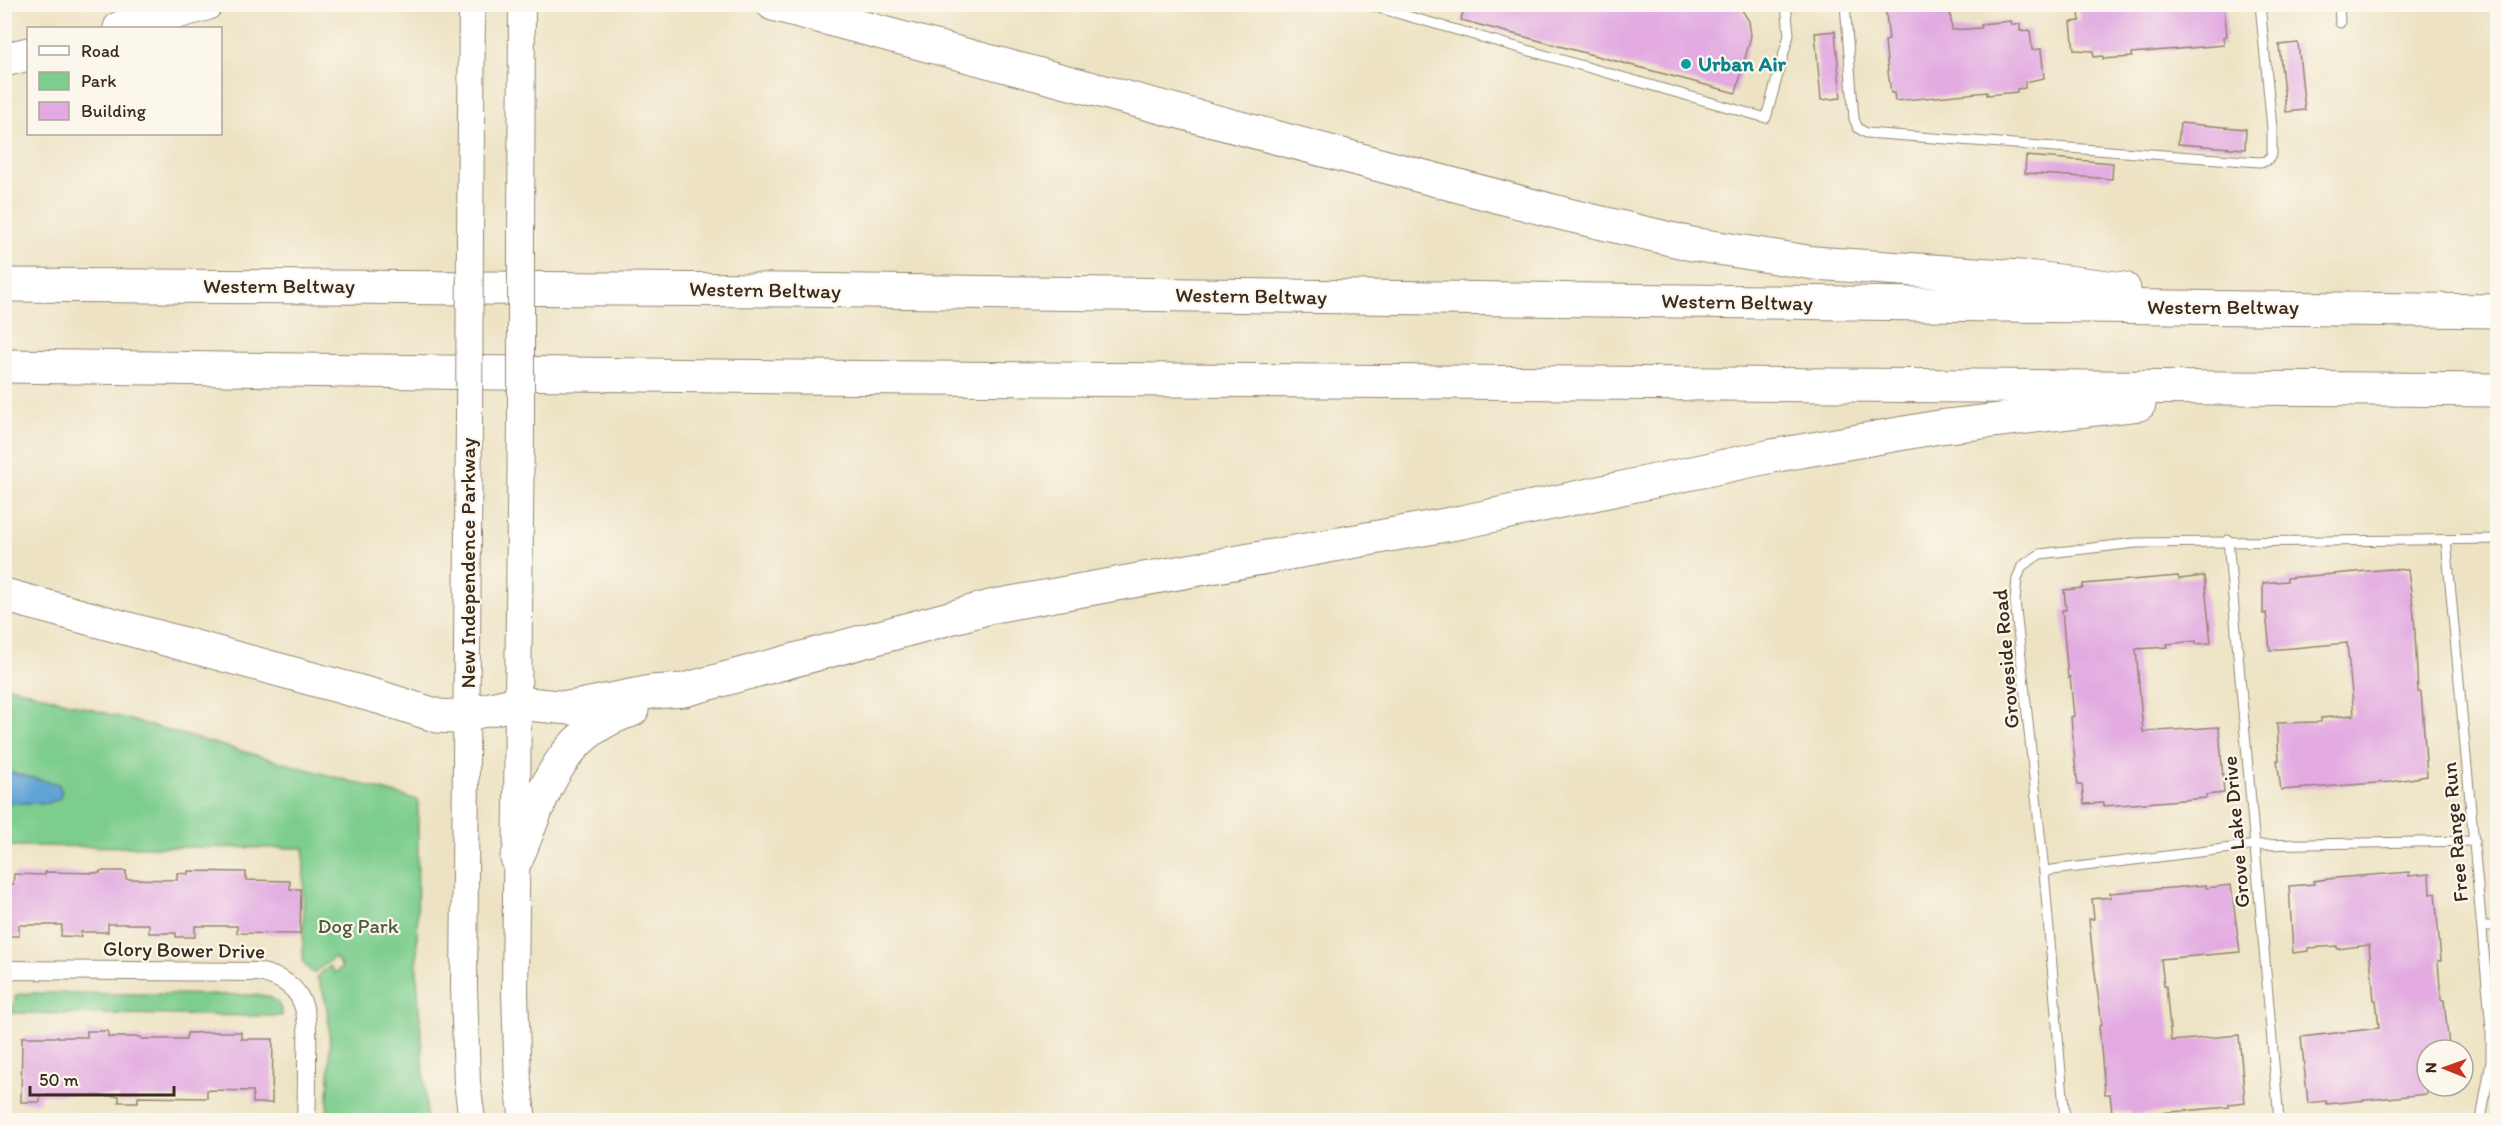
<svg xmlns="http://www.w3.org/2000/svg" width="2502" height="1125" viewBox="0 0 2502 1125" font-family="Itim,sans-serif">
  <rect width="100%" height="100%" fill="#fbf7ec"/>
  <filter id="ink" filterUnits="userSpaceOnUse"><feTurbulence type="fractalNoise" baseFrequency=".0167" numOctaves="2"/><feDisplacementMap in="SourceGraphic" scale="12" xChannelSelector="R" yChannelSelector="G"/><feConvolveMatrix kernelMatrix="1 2 1 2 8 2 1 2 1" color-interpolation-filters="sRGB"/></filter>
  <filter id="wash" filterUnits="userSpaceOnUse"><feTurbulence type="fractalNoise" baseFrequency=".008" numOctaves="4" result="noise"/><feDisplacementMap in="SourceGraphic" scale="24" xChannelSelector="R" yChannelSelector="G"/><feGaussianBlur stdDeviation="1.35" result="paint"/><feColorMatrix in="noise" values="0 0 0 0 0 0 0 0 0 0 0 0 0 0 0 0 0 1.4 0 .05"/><feComposite in="paint" operator="in"/></filter>
  <g filter="url(#wash)">
    <rect width="100%" height="100%" fill="#ede3c4"/>
    <g fill="#7dcd8d" stroke="#5c7c56" stroke-width="1.5">
      <path d="M4,685L418,800L417,977L427,1120H327C328,1083 337,1008 316,977L330,966L335,973L342,967L335,957L313,973L303,963L304,848L5,846Z"/>
      <path d="M31,993L261,995C274,997 281,1003 282,1016L12,1013L16,995Z"/>
    </g>
    <path fill="#61a3d5" stroke="#4e667a" stroke-width="1.5" d="M4,771L58,784L62,791L59,799L48,803H5Z"/>
    <g id="blocks">
      <g fill="#e2aae1">
        <path d="M1465,4H1738L1749,21L1751,36L1736,93L1461,20Z"/>
        <path d="M1885,4H1949L1952,30L1981,28V24L2011,21L2012,25L2020,24V31L2030,30L2032,50L2041,49L2044,78L2025,82V88L2017,89V92L1987,95V92L1895,101L1894,93H1891L1888,72L1885,41L1889,40Z"/>
        <path d="M2078,4H2224L2227,36L2223,37L2224,45L2132,53V57L2103,59V56L2094,57L2093,51L2074,50L2071,22L2080,21Z"/>
        <path d="M1835,31L1841,98L1821,100L1815,33Z"/>
        <path d="M2298,43L2305,110L2286,112L2279,45Z"/>
        <path d="M2180,123L2246,129L2245,149L2178,144Z"/>
        <path d="M2026,156L2113,163L2112,179L2025,173Z"/>
        <path d="M2391,569L2408,570L2414,614L2418,692H2421L2423,718L2427,776L2391,782L2281,790L2277,760H2279L2277,723L2321,722V718L2354,715L2347,643L2270,650L2266,613L2263,614V583L2287,581V578Z"/>
        <path d="M2178,576L2179,579L2204,576L2211,643L2196,644V641L2167,644L2168,647L2136,649L2143,732L2219,727L2224,793L2206,795V798L2132,804L2103,806V803L2084,804L2082,785H2078L2075,763L2071,717L2074,716L2070,677L2068,678L2062,610H2066L2064,590L2083,588V584Z"/>
        <path d="M100,871H126V879L177,880V873L188,874V871L246,872V880L290,881V889H301L300,934L237,933V926H195V937H176V933H149V924H108V932H81V937L61,936L62,925H19V936H4V884H13L14,874L45,875V872L100,873Z"/>
        <path d="M2409,872V876L2429,874L2430,894L2435,893L2441,961H2438L2441,1000H2444L2449,1046L2444,1047V1050H2427V1094L2327,1104L2326,1101L2308,1103L2301,1037L2379,1028L2376,1000H2374L2369,945L2337,949V946L2308,948V951L2293,953L2289,886L2314,884L2313,881L2336,878Z"/>
        <path d="M2206,885V888L2231,885L2240,952L2161,959L2164,986H2166L2171,1041L2239,1035L2245,1102L2229,1104V1107L2159,1113L2131,1115V1112L2112,1113L2110,1094H2105L2099,1026L2102,1025L2092,950L2089,919H2094L2092,899L2111,897L2110,893Z"/>
        <path d="M87,1031H108V1037H141V1039H186L187,1033L220,1032H241V1039H273L272,1103H253V1091L207,1090V1098L138,1097V1102H119V1096L72,1095H40V1102H21L22,1037H87Z"/>
      </g>
    </g>
  </g>
  <g filter="url(#ink)">
    <use href="#blocks" fill-opacity="0" stroke="#948671" stroke-width="1.5"/>
    <g fill="none" stroke-linecap="round" stroke-linejoin="round">
      <defs>
        <g id="lane">
          <path d="M1365,4L1766,118L1789,35L1786,4"/>
          <path d="M1845,4L1854,119L1858,128L1866,133L2259,162L2266,161L2272,155V128L2260,4"/>
          <path d="M2339,4L2340,23"/>
          <path d="M2228,540L2279,1120"/>
          <path d="M2446,540L2491,1028V1061L2481,1120"/>
          <path d="M2044,871L2256,845L2475,841"/>
          <path d="M2482,926H2498"/>
          <path d="M2065,1120L2044,871L2015,601L2017,579L2022,566L2040,554L2136,543L2498,539"/>
        </g>
        <path id="street" d="M4,970L258,972C310,982 308,1016 307,1059C307,1079 307,1100 306,1120"/>
        <g id="secondary">
          <path d="M470,237L472,4"/>
          <path d="M521,237L522,4"/>
          <path d="M469,421L464,987L467,1083L472,1120"/>
          <path d="M521,421L515,993L518,1083L523,1120"/>
        </g>
        <g id="highway">
          <path d="M773,4L1568,215L1692,244L1814,263L2034,278L2124,289"/>
          <path d="M120,28L206,4"/>
          <path d="M4,60L28,54"/>
          <path d="M4,285L789,290L2498,311"/>
          <path d="M4,366L796,377L2498,390"/>
          <path d="M4,595L382,698L438,716L454,717L517,703L570,708L651,692L684,690L994,606L1462,522L1772,456L1939,427L2139,404"/>
          <path d="M517,858C543,794 559,732 632,710"/>
        </g>
      </defs>
      <use href="#lane" stroke="#948671" stroke-width="11"/>
      <use href="#street" stroke="#948671" stroke-width="20"/>
      <use href="#secondary" stroke="#948671" stroke-width="28"/>
      <use href="#highway" stroke="#948671" stroke-width="35"/>
      <use href="#lane" stroke="#fff" stroke-width="9"/>
      <use href="#street" stroke="#fff" stroke-width="18"/>
      <use href="#secondary" stroke="#fff" stroke-width="26"/>
      <use href="#highway" stroke="#fff" stroke-width="33"/>
      <defs>
        <g id="secondary-bridge">
          <path d="M469,421L470,237"/>
          <path d="M521,421V237"/>
        </g>
      </defs>
      <use href="#secondary-bridge" stroke="#948671" stroke-width="28" stroke-linecap="butt"/>
      <use href="#secondary-bridge" stroke="#fff" stroke-width="26"/>
    </g>
  </g>
  <circle fill="#0f9aa8" stroke="#fbf7ec" stroke-width="2" cx="1686" cy="64" r="6"/>
  <g text-anchor="middle" stroke-width="4.5" stroke-linejoin="round" paint-order="stroke">
    <g font-size="21" font-weight="bold" fill="#0d838f" stroke="#fbf7ec" text-anchor="start">
      <text x="1698" y="71">Urban Air</text>
    </g>
    <g font-size="21" fill="#3b2a1e" stroke="#fbf7ec">
      <text x="279" y="293">Western Beltway</text>
      <text transform="translate(765 290) rotate(1)" y="7">Western Beltway</text>
      <text transform="translate(1251 296) rotate(1)" y="7">Western Beltway</text>
      <text transform="translate(1737 302) rotate(1)" y="7">Western Beltway</text>
      <text x="2223" y="314">Western Beltway</text>
      <text transform="translate(468 563) rotate(-90)" y="7">New Independence Parkway</text>
      <text transform="translate(2006 659) rotate(-95)" y="7">Groveside Road</text>
      <text transform="translate(2236 832) rotate(-95)" y="7">Grove Lake Drive</text>
      <text transform="translate(2455 832) rotate(-95)" y="7">Free Range Run</text>
      <text transform="translate(184 950) rotate(1)" y="7">Glory Bower Drive</text>
    </g>
    <g font-size="21" fill="#4f5b3f" stroke="#fbf7ec">
      <text x="358" y="933">Dog Park</text>
    </g>
  </g>
  <rect width="2502" height="1125" fill="none" stroke="#fbf7ec" stroke-width="24"/>
  <rect x="27" y="27" width="195" height="108" fill="#fbf7ec" stroke="#aea59a" stroke-width="1.5"/>
  <rect x="39" y="46" width="30" height="9" fill="#ffffff" stroke="#aea59a" stroke-width="1.5"/>
  <text x="81" y="57" font-size="18" fill="#3b2a1e">Road</text>
  <rect x="39" y="72" width="30" height="18" fill="#7dcd8d" stroke="#aea59a" stroke-width="1.5"/>
  <text x="81" y="87" font-size="18" fill="#3b2a1e">Park</text>
  <rect x="39" y="102" width="30" height="18" fill="#e2aae1" stroke="#aea59a" stroke-width="1.5"/>
  <text x="81" y="117" font-size="18" fill="#3b2a1e">Building</text>
  <g transform="translate(2445 1068) rotate(271)"><circle r="28" fill="#fbf7ec" stroke="#aea59a" stroke-width="1.5"/>
  <path d="M0-4.5L10 22L0 15L-10 22Z" fill="#c8321e"/>
  <text y="-9" font-size="16" font-weight="bold" text-anchor="middle" fill="#3b2a1e">N</text>
  </g>
  <path d="M30 1086v9h144v-9" fill="none" stroke="#3b2a1e" stroke-width="3"/>
  <text x="39" y="1086" font-size="18" fill="#3b2a1e" stroke="#fbf7ec" stroke-width="4.5" paint-order="stroke">50 m</text>
</svg>
